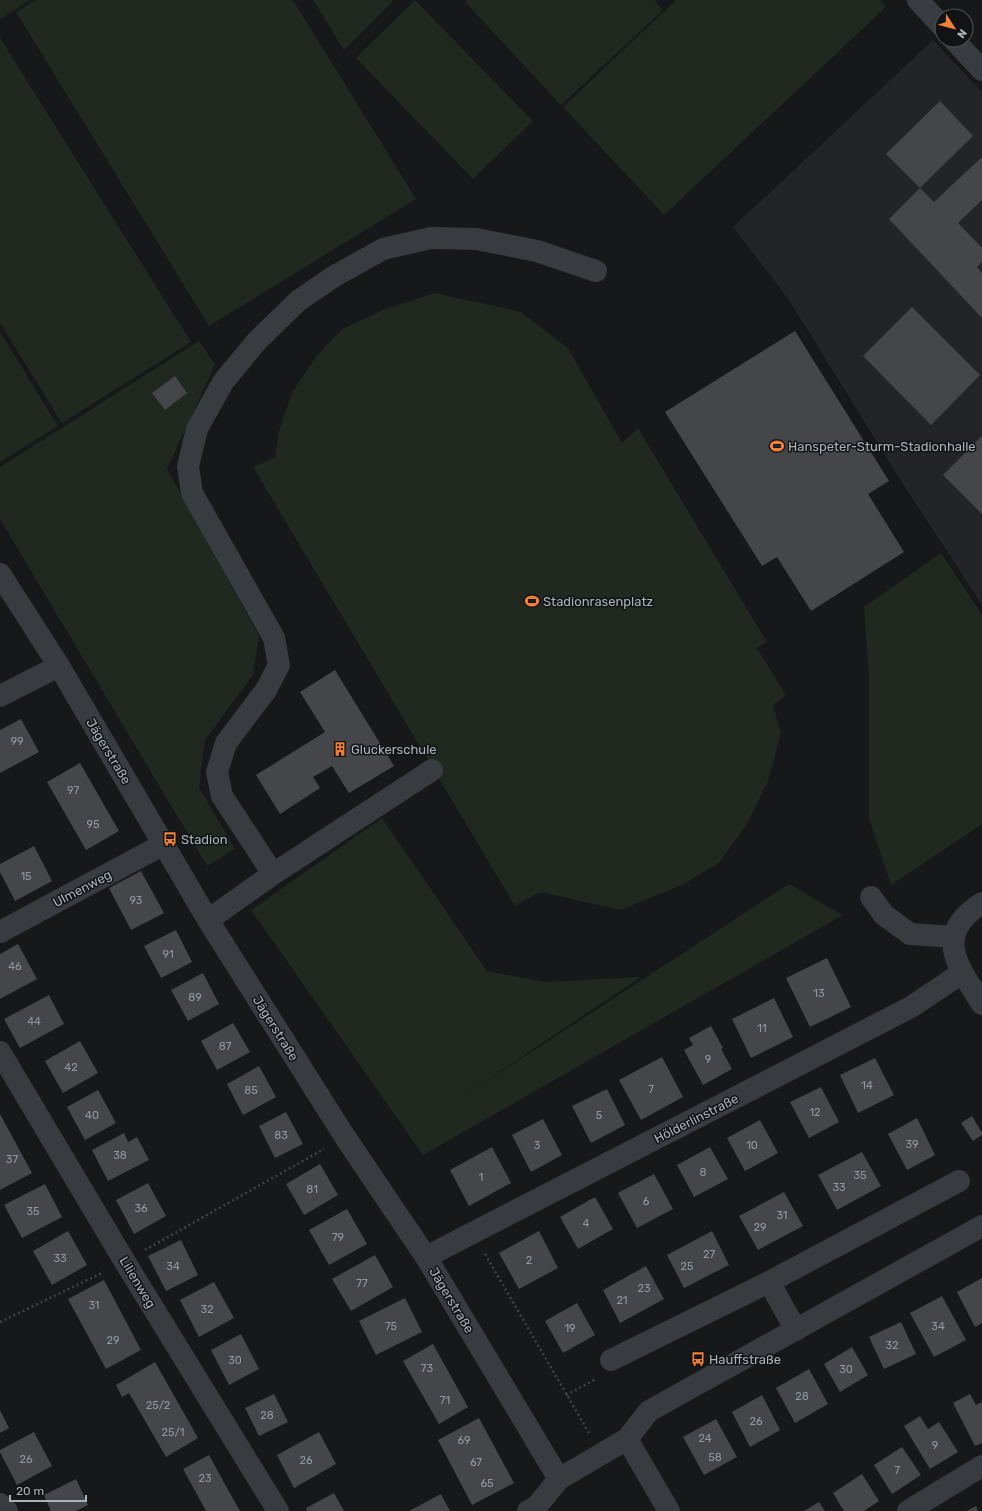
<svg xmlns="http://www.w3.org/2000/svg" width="982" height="1511" viewBox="0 0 982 1511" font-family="Rubik,sans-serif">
  <rect width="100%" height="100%" fill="#17181a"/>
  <path fill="#232427" d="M933,40L982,92V605L903,484L789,300L733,227Z"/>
  <g fill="#20281f">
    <path d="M0,0H30L0,19Z"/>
    <path d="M36,0H293L416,199L209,326L16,12Z"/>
    <path d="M313,0H392L393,1L344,50Z"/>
    <path d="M415,0L533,121L473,179L356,58Z"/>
    <path d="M467,0H654L663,10L561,105L465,2Z"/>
    <path d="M676,0H880L886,7L664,215L563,107Z"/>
    <path d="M0,38L191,342L62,423L0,323Z"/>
    <path d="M435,293L521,312L568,348L622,443L638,428L767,642L757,648L786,695L773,705L781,733L768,781L747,824L719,863L684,884L621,910L540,892L515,906L253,467L275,457L279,431L292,393L316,357L342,329L383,310Z"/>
    <path d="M0,332L58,426L0,462Z"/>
    <path d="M199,341L215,365L167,469L259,636L253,675L205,740L199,787L235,849L207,866L0,519V467Z"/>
    <path d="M941,553L982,615V824L891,885L869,818V677L864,607Z"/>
    <path d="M382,818L487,971L544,982L641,977L453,1103L789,884L843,915L423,1155L251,910Z"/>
  </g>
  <g fill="#44464a">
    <path d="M940,101L973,136L920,188L886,154Z"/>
    <path d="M982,157V200L958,223L982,248V262L977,267L982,273V318L889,219L920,188L934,202Z"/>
    <path d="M912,307L980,375L931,425L863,356Z"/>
    <path d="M795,331L889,481L868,494L904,552L811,611L777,557L762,566L665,412Z"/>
    <path d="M175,376L187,393L165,410L152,393Z"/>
    <path d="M982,436V514L943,475Z"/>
    <path d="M335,670L394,766L349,793L332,766L313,777L320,788L280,814L256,775L325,732L300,692Z"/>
    <path d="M21,719L39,752L0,773V730Z"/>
    <path d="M80,763L119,831L86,850L47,782Z"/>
    <path d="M34,846L52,881L15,901L0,872V864Z"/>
    <path d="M141,871L164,913L131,930L109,888Z"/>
    <path d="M176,930L192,962L161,978L144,946Z"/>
    <path d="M18,944L37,979L0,999V954Z"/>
    <path d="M827,958L851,1007L810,1027L786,978Z"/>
    <path d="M203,973L219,1004L188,1021L171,990Z"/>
    <path d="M49,995L64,1024L20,1048L4,1019Z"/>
    <path d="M774,998L793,1037L751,1058L732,1019Z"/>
    <path d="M233,1023L250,1052L217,1070L201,1041Z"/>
    <path d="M711,1026L723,1048L721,1049L732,1069L703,1085L684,1050L693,1045L689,1038Z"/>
    <path d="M80,1041L98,1073L63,1093L45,1061Z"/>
    <path d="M662,1057L683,1097L641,1120L619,1080Z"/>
    <path d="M875,1058L894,1095L858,1113L840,1075Z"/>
    <path d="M259,1066L276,1097L243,1115L227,1084Z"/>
    <path d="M821,1087L839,1122L809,1138L790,1102Z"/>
    <path d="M607,1089L625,1125L591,1143L572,1106Z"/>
    <path d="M98,1090L116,1123L85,1140L67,1107Z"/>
    <path d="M286,1112L303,1144L275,1158L259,1126Z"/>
    <path d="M0,1114L32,1173L0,1190Z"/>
    <path d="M972,1116L982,1133V1135L973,1141L961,1123Z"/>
    <path d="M917,1118L935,1155L907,1170L888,1134Z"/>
    <path d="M543,1119L562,1155L531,1172L512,1135Z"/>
    <path d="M760,1120L778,1153L745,1171L727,1138Z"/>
    <path d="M124,1133L128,1142L137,1137L149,1160L108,1181L92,1150Z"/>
    <path d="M492,1147L511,1183L469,1206L450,1170Z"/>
    <path d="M710,1147L728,1179L694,1197L677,1165Z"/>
    <path d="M862,1152L881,1186L837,1210L818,1175Z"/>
    <path d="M320,1164L338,1195L304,1215L286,1184Z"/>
    <path d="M654,1174L673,1209L637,1228L618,1193Z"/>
    <path d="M148,1183L166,1216L134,1234L116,1200Z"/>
    <path d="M45,1184L62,1217L22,1238L4,1205Z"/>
    <path d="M784,1192L803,1226L758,1250L739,1216Z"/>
    <path d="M595,1197L613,1229L578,1249L560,1217Z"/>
    <path d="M347,1209L367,1244L329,1265L309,1230Z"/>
    <path d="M68,1231L87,1265L52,1285L33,1251Z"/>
    <path d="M539,1231L558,1268L519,1289L499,1253Z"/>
    <path d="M712,1231L729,1265L684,1288L667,1255Z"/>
    <path d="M181,1240L198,1275L166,1291L148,1256Z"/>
    <path d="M375,1255L393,1287L351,1311L332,1279Z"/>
    <path d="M646,1266L664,1299L620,1323L603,1290Z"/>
    <path d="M982,1278V1323L975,1327L957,1292Z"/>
    <path d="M104,1280L141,1350L106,1369L68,1299Z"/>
    <path d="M214,1282L234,1318L199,1337L180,1300Z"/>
    <path d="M942,1296L966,1340L934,1357L910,1313Z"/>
    <path d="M405,1298L422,1332L376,1355L359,1321Z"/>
    <path d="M577,1303L595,1335L563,1353L545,1321Z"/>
    <path d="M901,1322L916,1354L884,1369L869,1337Z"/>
    <path d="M241,1334L259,1369L229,1385L211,1350Z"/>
    <path d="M433,1344L468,1407L439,1424L403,1361Z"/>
    <path d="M852,1347L868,1375L840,1392L824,1364Z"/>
    <path d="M155,1362L198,1438L166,1457L129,1393L122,1397L116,1385Z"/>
    <path d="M809,1369L828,1404L795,1423L776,1388Z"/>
    <path d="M274,1394L288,1422L259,1436L245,1408Z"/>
    <path d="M970,1394L976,1405L982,1402V1443L975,1446L953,1403Z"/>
    <path d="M762,1395L780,1430L750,1447L732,1412Z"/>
    <path d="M0,1410L9,1428L0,1433Z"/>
    <path d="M920,1416L928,1429L939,1422L958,1452L930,1469L904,1426Z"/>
    <path d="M479,1418L514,1483L472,1505L438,1440Z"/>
    <path d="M716,1419L737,1457L704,1475L683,1437Z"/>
    <path d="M34,1432L52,1466L17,1485L0,1452V1450Z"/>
    <path d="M319,1432L336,1464L294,1488L277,1455Z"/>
    <path d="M902,1447L921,1475L892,1494L874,1465Z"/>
    <path d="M209,1455L227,1488L240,1511H206L183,1469Z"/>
    <path d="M862,1474L879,1501L864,1511H844L833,1493Z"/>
    <path d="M76,1479L88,1505L76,1511H51L44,1495Z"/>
    <path d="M334,1493L344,1511H307L306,1508Z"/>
    <path d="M441,1494L450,1511H409Z"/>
    <path d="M819,1502L825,1511H804Z"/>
    <path d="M976,1506L978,1511H967Z"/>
  </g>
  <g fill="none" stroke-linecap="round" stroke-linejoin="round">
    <g stroke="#3e4246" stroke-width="2.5" stroke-dasharray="2 3" stroke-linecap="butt">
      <path d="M145,1250L324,1149"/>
      <path d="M485,1254L589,1433"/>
      <path d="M0,1322L104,1272"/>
      <path d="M566,1395L596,1379"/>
    </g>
    <g stroke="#383b3f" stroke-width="22">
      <path d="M918,0L942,26"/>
      <path d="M954,40L982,70"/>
      <path d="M0,574L59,666L208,920L345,1137L426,1257L559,1479"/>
      <path d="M0,696L59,666"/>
      <path d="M273,874L222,796L217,772L226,743L266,690L279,665L274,638L192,493L188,466L197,429L223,382L257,341L298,301L333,277L383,249L431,238L477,239L537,251L596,271"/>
      <path d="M871,897L884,915L910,934L954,937"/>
      <path d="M982,903C932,935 958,966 982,1004"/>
      <path d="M208,920L273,874L432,770"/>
      <path d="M0,932L164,844"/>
      <path d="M0,1052L125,1262L278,1511"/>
      <path d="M426,1257L911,1007L962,973"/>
      <path d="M769,1282L796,1330"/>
      <path d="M611,1360L769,1282L959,1181"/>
      <path d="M627,1439L669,1511"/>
      <path d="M0,1504L7,1511"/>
      <path d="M528,1511L537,1506L559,1479L627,1439L649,1411L982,1226"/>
      <path d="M908,1511L982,1466"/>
    </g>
  </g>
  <defs>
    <symbol id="stadium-bare" viewBox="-9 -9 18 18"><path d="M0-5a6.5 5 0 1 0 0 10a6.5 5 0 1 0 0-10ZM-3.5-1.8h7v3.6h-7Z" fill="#f17f37" stroke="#121315" stroke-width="2.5" paint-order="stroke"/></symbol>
    <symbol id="building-bare" viewBox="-9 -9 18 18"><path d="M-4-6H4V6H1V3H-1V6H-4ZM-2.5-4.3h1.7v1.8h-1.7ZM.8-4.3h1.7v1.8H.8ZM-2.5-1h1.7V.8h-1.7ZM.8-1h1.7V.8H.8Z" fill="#f17f37" stroke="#121315" stroke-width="2.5" paint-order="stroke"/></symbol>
    <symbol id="bus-bare" viewBox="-9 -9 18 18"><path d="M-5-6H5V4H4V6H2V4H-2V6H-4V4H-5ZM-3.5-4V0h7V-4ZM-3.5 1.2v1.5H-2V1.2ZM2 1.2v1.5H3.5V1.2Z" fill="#f17f37" stroke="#121315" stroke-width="2.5" paint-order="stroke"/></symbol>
  </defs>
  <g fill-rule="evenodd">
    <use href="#stadium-bare" x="767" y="436" width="20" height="20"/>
    <use href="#stadium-bare" x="522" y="591" width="20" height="20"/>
    <use href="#building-bare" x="330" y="739" width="20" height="20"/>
    <use href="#bus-bare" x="160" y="829" width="20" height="20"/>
    <use href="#bus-bare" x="688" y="1349" width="20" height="20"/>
  </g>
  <g text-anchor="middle" stroke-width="3" stroke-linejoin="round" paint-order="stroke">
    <g font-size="11" fill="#90989d">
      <text x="17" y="745">99</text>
      <text x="73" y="794">97</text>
      <text x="93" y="828">95</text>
      <text x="26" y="880">15</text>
      <text x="136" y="904">93</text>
      <text x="168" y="958">91</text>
      <text x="15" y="970">46</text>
      <text x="819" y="997">13</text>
      <text x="195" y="1001">89</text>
      <text x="34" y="1025">44</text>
      <text x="762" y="1032">11</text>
      <text x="225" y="1050">87</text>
      <text x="708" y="1063">9</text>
      <text x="71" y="1071">42</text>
      <text x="867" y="1089">14</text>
      <text x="651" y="1093">7</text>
      <text x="251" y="1094">85</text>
      <text x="815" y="1116">12</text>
      <text x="92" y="1119">40</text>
      <text x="599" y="1119">5</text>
      <text x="281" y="1139">83</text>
      <text x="912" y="1148">39</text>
      <text x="537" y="1149">3</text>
      <text x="752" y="1149">10</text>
      <text x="120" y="1159">38</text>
      <text x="12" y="1163">37</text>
      <text x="703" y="1176">8</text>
      <text x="860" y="1179">35</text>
      <text x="481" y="1181">1</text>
      <text x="839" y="1191">33</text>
      <text x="312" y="1193">81</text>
      <text x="646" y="1205">6</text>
      <text x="141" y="1212">36</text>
      <text x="33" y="1215">35</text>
      <text x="782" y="1219">31</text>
      <text x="586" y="1227">4</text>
      <text x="760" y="1231">29</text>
      <text x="338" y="1241">79</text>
      <text x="709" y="1258">27</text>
      <text x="60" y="1262">33</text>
      <text x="529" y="1264">2</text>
      <text x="173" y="1270">34</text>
      <text x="687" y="1270">25</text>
      <text x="362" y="1287">77</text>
      <text x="644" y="1292">23</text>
      <text x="622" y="1304">21</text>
      <text x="94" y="1309">31</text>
      <text x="207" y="1313">32</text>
      <text x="391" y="1330">75</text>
      <text x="938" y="1330">34</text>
      <text x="570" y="1332">19</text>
      <text x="113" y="1344">29</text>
      <text x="892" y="1349">32</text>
      <text x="235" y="1364">30</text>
      <text x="427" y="1372">73</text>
      <text x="846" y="1373">30</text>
      <text x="802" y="1400">28</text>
      <text x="445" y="1404">71</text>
      <text x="158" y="1409">25/2</text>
      <text x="267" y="1419">28</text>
      <text x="756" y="1425">26</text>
      <text x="173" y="1436">25/1</text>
      <text x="705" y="1442">24</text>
      <text x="464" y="1444">69</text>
      <text x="935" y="1449">9</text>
      <text x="715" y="1461">58</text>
      <text x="26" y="1463">26</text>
      <text x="306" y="1464">26</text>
      <text x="476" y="1466">67</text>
      <text x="897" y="1474">7</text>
      <text x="205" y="1482">23</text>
      <text x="487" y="1487">65</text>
    </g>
    <g font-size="13" fill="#aab3b9" stroke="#121315" text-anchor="start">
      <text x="788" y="451">Hanspeter-Sturm-Stadionhalle</text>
      <text x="543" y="606">Stadionrasenplatz</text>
      <text x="351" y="754">Gluckerschule</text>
      <text x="181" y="844">Stadion</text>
      <text x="709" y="1364">Hauffstraße</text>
    </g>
    <g font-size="13" fill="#aab3b9" stroke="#121315">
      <text transform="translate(109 751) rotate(59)" y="5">Jägerstraße</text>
      <text transform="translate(82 888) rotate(-28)" y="5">Ulmenweg</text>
      <text transform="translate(276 1028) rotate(58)" y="5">Jägerstraße</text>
      <text transform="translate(696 1118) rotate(-27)" y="5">Hölderlinstraße</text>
      <text transform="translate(138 1282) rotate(59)" y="5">Lilienweg</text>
      <text transform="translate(452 1300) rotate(59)" y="5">Jägerstraße</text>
    </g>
  </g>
  <g transform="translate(954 28) rotate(126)"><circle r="19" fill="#121315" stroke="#4f5357"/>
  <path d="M0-3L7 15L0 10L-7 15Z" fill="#f17f37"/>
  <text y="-6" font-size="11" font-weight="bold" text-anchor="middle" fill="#aab3b9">N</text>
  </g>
  <path d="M10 1495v6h76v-6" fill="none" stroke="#aab3b9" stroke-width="2"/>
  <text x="16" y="1495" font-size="12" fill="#aab3b9" stroke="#121315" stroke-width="3" paint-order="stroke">20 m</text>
</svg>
